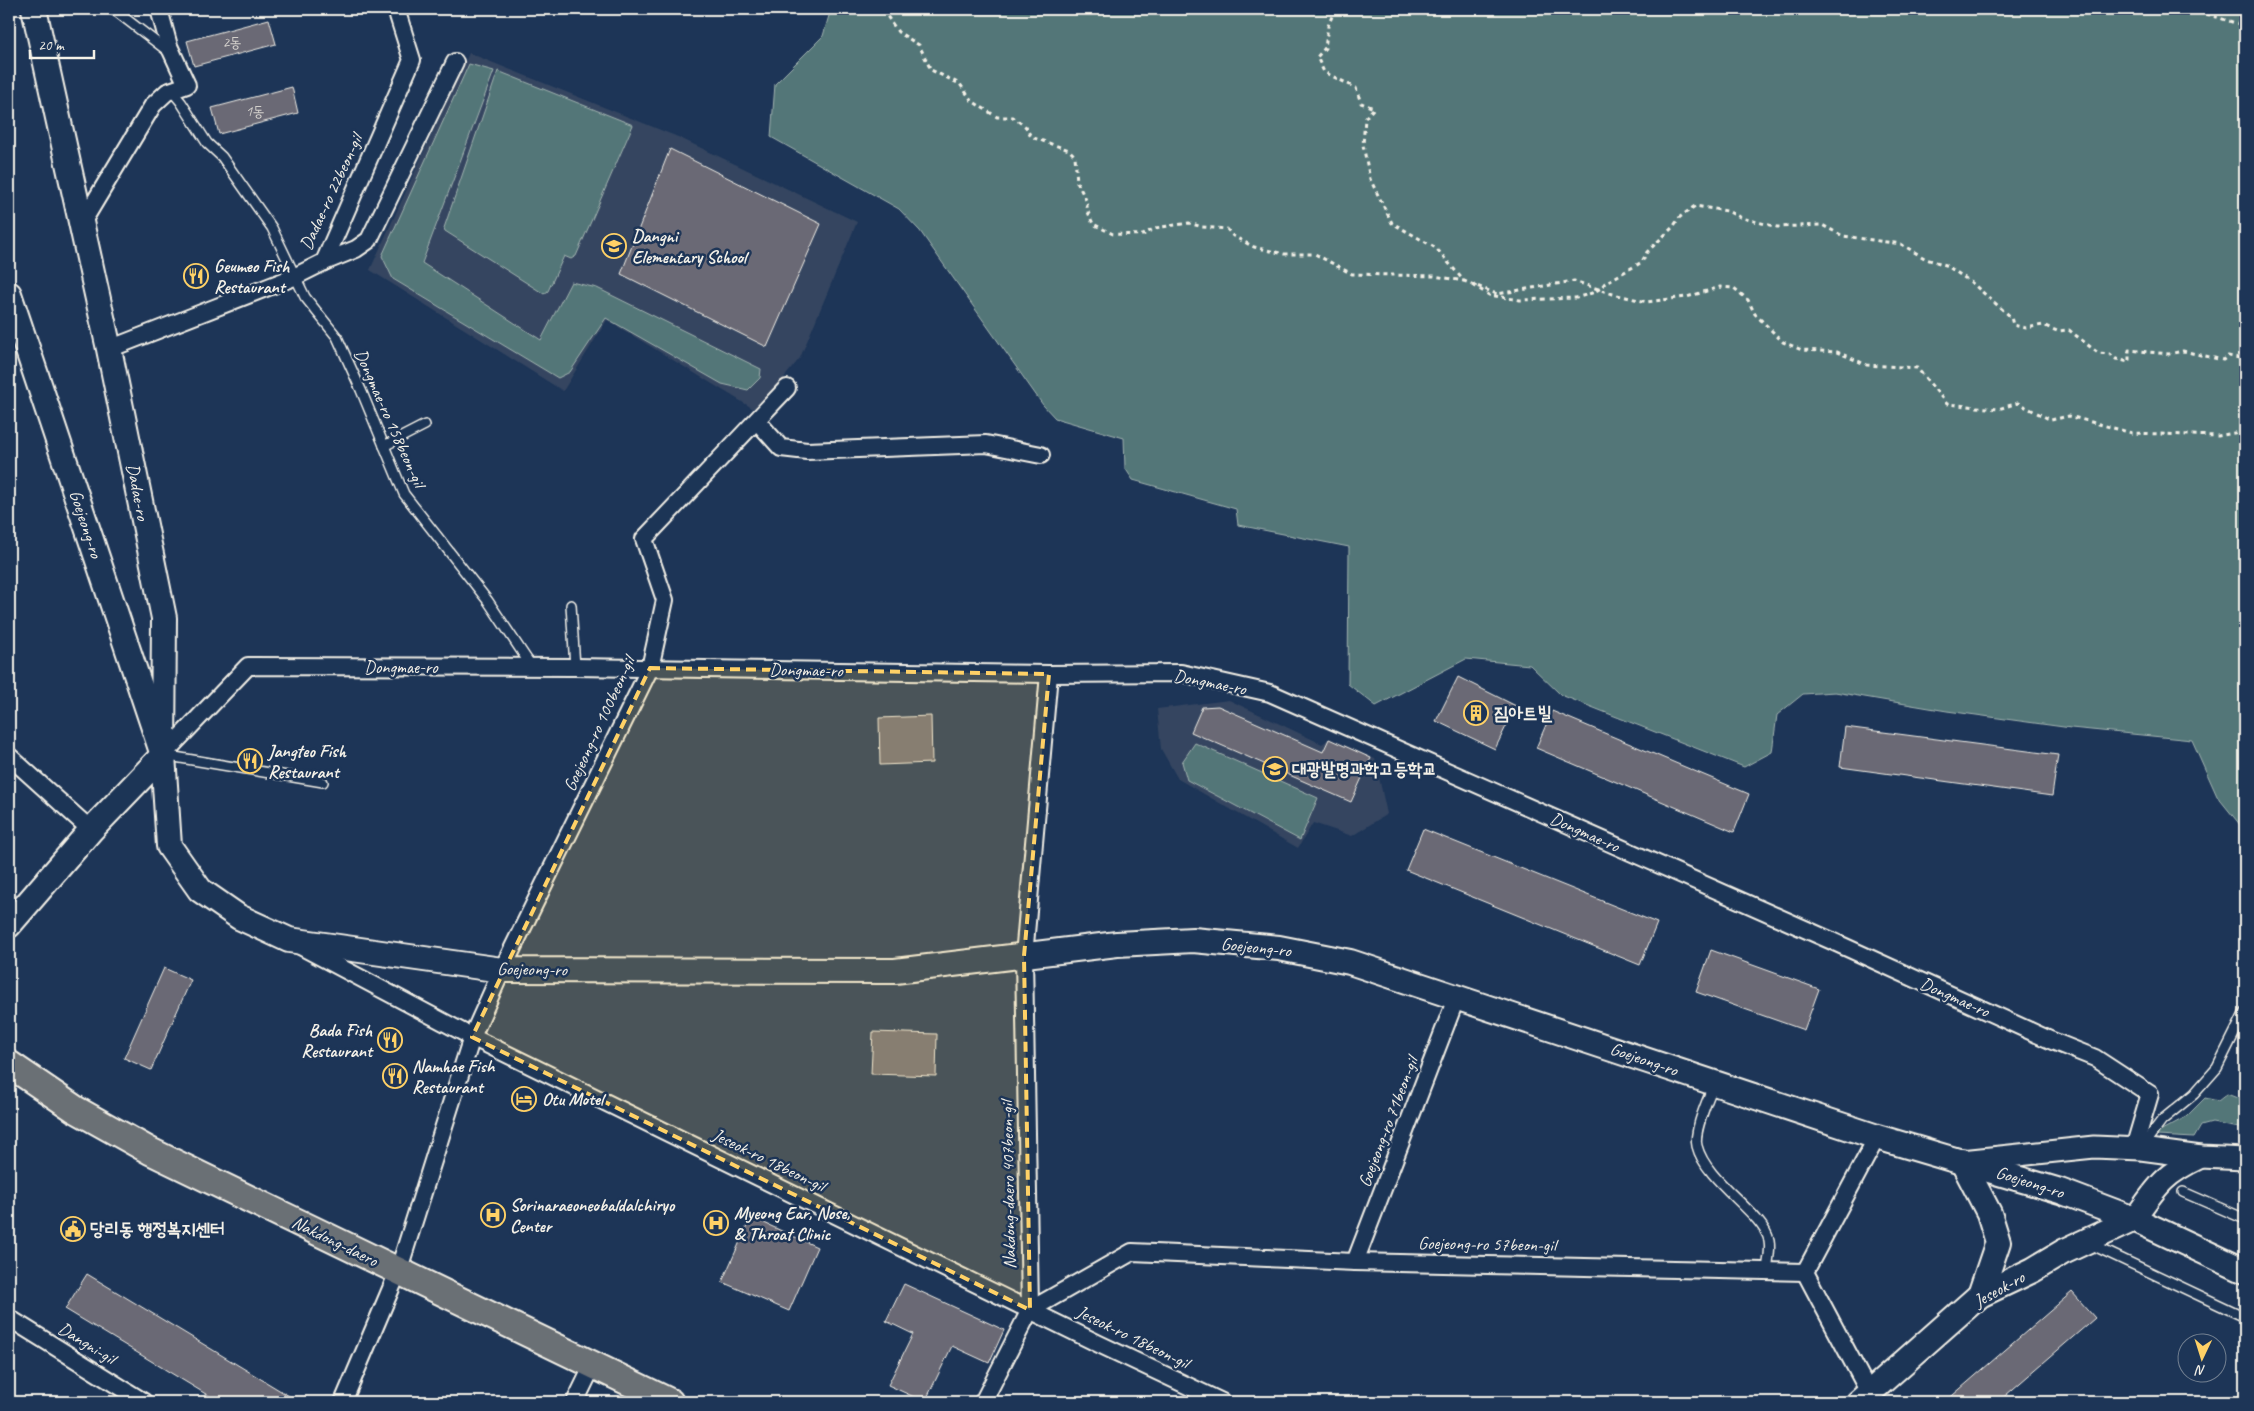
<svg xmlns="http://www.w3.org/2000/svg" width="2254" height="1411" viewBox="0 0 2254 1411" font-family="Caveat,'Poor Story',sans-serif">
  <rect width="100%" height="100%" fill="#1d3557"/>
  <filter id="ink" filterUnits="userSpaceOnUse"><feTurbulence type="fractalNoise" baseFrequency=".02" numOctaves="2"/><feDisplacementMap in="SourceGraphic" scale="10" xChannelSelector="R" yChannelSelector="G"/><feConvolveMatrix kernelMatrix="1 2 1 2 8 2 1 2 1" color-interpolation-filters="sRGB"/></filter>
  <g filter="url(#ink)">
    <g fill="#344560">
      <path d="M469,53L678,137L857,222L800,358L757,411L607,320L563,391L370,270Z"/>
      <path d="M1229,700L1322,744L1330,738L1375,759L1387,814L1352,836L1313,823L1298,848L1178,779L1161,749L1157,709Z"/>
    </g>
    <g fill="#527678" stroke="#a3b4b0">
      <path d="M831,9H2245V831L2217,796L2192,740L2071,728L1947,711L1835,692L1803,694L1777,715L1772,752L1744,767L1561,695L1530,665L1466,659L1376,706L1348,684L1349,547L1238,525L1236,509L1133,480L1125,468L1124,438L1055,418L1043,405L920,231L899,209L771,137L775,84L823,36Z"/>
      <path d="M469,64L494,71L422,263L541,340L571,282L597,288L761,369L760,378L748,390L722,384L606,318L570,372L558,378L393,279L382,256Z"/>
      <path d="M498,71L633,125L576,256L571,259L564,256L548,291L544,294L445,231L444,228Z"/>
      <path d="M1195,743L1318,798L1300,840L1187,780L1182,762Z"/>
      <path d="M2227,1094L2245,1101V1129L2212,1123L2201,1126L2194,1138L2157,1136L2156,1133L2186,1117L2205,1098L2218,1101Z"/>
    </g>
    <g fill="#6b6975" stroke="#f4f1e8">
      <path d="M269,19L276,44L194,66L187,41Z"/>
      <path d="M292,87L298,113L219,134L212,108Z"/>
      <path d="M670,149L821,224L767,347L621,274Z"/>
      <path d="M1458,677L1516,706L1495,749L1436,721Z"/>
      <path d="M1218,706L1323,752L1329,739L1371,758L1351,802L1191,732L1202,707Z"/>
      <path d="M1552,711L1749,794L1734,832L1536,748Z"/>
      <path d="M931,716L932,763L880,765L879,718Z"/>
      <path d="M1845,727L2058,755L2052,796L1840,767Z"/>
      <path d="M1423,829L1657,923L1640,965L1406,870Z"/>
      <path d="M1711,950L1819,989L1804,1030L1696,992Z"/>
      <path d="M164,968L191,980L151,1070L124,1058Z"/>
      <path d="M873,1032L937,1034L936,1076L871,1074Z"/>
      <path d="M751,1217L817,1247L789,1311L722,1282Z"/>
      <path d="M87,1274L299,1402H219L65,1309Z"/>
      <path d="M904,1284L1004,1330L989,1363L952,1346L925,1402L888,1385L913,1334L886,1321Z"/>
      <path d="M2072,1292L2095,1318L1998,1402H1945Z"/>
    </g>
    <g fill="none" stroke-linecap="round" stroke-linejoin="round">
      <defs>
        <g id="service">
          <path d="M113,9L169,52"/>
          <path d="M172,91L181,102L207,143L222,157L272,228L305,297L337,337L361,390L404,494L488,601L532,667"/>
          <path d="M384,446L425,425"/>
          <path d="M571,605L575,667"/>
          <path d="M163,755L323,782"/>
          <path d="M1714,1083C1709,1097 1693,1131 1697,1146C1706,1182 1762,1212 1769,1240C1771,1250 1768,1260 1767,1270"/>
          <path d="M2141,1148L2162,1120L2194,1094L2217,1068L2245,1012"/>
          <path d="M2183,1192L2245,1219"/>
          <path d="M2090,1244L2245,1317"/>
        </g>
        <g id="minor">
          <path d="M82,223L153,105L167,92L187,85L169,46L159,9"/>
          <path d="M324,262L356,249L369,240L455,62"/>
          <path d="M109,349L294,277L324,262L412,60L396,9"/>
          <path d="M787,388L644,539L665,600L650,668L502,970L472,1037L1099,1344L1222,1402"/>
          <path d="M757,421L781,448L807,451L986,444L1041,455"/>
          <path d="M163,755L248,666L575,667L1049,674L1181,673L1270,693L1832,941L2050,1040L2095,1058L2150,1094L2134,1148"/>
          <path d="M9,756L91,830"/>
          <path d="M300,946L472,1037L398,1272L343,1402"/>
          <path d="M1355,1262L1457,996"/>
          <path d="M1805,1272L1873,1400"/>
          <path d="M1030,1310L1132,1252L1355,1262L1805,1272L1877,1137"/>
          <path d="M9,1318L144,1402"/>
          <path d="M575,1402L593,1365"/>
          <path d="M983,1402L1030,1310L1024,956L1049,674"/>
        </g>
        <g id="tertiary">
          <path d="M1962,1161L2094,1147L2141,1149L2201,1157L2245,1159"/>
          <path d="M2134,1219C2158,1185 2163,1175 2201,1157"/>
        </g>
        <g id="secondary">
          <path d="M9,294L163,755L169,846L200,890L239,917L289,940L502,970L895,971L1117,944L1193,940L1279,948L1350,962L1877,1137L2060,1191L2134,1219L2245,1271"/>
          <path d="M9,925L91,830L163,755L164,618L109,349L34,9"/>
          <path d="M1962,1161L1989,1213L1998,1242L1980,1295"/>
          <path d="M1859,1402L1980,1295L2033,1270L2063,1252L2134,1219"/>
        </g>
        <path id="primary" d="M9,1064L75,1109L150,1151L670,1402"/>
      </defs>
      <use href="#service" stroke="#f4f1e8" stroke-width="12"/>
      <use href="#minor" stroke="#f4f1e8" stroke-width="20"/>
      <use href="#tertiary" stroke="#f4f1e8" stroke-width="25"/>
      <use href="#secondary" stroke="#f4f1e8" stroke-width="28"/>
      <use href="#primary" stroke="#f4f1e8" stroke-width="30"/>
      <g stroke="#f4f1e8" stroke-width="3" stroke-dasharray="4 4" stroke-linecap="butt">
        <path d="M885,9L887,16L898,32L919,45L931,70L960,84L972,101L997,117H1013L1026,127L1031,137L1069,150L1075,156L1077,182L1086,200L1088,212L1093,224L1113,234L1143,235L1155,228L1189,223L1202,227L1227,229L1233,236L1254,247L1284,254H1315L1352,274L1434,276L1464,281"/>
        <path d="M1335,9L1328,26L1325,48L1317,57L1324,72L1356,88L1361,103L1374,108L1365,118L1363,145L1370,179L1392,223L1436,248L1464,281L1497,294L1574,281L1613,294L1647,302L1687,297L1720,287L1734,288L1748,300L1755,314L1783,342L1802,350L1837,352L1867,365L1917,368L1947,404L1998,409L2018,403L2051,420L2069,416L2132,433L2218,436L2245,431"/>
        <path d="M2191,9L2245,26"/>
        <path d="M1473,285L1489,295L1520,300L1576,298L1592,293L1601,288L1605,283L1642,262L1647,252L1673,227L1680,217L1695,206L1727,211L1742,218L1777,227L1822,225L1843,236L1901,244L1926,259L1946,265L1972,283L2011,317L2013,325L2026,328L2043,325L2057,331L2069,330L2098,353L2110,354L2116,359L2129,362V350L2169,354L2183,351L2223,360L2228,356L2245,359"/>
      </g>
      <use href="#service" stroke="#1d3557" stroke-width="9"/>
      <use href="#minor" stroke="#1d3557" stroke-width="16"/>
      <use href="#tertiary" stroke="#1d3557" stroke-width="21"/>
      <use href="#secondary" stroke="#1d3557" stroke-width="24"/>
      <use href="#primary" stroke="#6b6f75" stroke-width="26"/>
    </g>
  </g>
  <path fill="#ffd166" fill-opacity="0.2" stroke="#ffd166" stroke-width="4" stroke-dasharray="10 6" stroke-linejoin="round" d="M650,668L1049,674L1024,956L1030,1310L472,1037Z"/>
  <defs>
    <symbol id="school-ring" viewBox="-11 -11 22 22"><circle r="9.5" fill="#1d3557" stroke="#ffd166" stroke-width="1.5"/><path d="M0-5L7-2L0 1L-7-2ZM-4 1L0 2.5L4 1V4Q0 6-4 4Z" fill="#ffd166"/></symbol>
    <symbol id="restaurant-ring" viewBox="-11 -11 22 22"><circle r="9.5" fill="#1d3557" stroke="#ffd166" stroke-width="1.5"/><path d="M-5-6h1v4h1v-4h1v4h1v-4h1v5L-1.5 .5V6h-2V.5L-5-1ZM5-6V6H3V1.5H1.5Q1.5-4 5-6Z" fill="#ffd166"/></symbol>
    <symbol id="building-ring" viewBox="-11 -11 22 22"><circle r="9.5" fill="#1d3557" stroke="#ffd166" stroke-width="1.5"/><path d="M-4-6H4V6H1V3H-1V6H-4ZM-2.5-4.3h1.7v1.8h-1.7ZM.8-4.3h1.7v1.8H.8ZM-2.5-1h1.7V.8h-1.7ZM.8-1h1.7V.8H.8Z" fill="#ffd166"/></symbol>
    <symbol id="hotel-ring" viewBox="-11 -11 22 22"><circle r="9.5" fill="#1d3557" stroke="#ffd166" stroke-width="1.5"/><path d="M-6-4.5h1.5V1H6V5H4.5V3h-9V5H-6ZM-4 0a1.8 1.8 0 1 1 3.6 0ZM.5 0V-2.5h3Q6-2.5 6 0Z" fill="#ffd166"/></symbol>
    <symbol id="hospital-ring" viewBox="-11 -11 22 22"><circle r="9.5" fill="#1d3557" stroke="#ffd166" stroke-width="1.5"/><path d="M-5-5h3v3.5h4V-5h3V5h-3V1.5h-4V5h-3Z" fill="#ffd166"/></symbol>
    <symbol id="civic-ring" viewBox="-11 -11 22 22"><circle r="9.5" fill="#1d3557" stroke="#ffd166" stroke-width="1.5"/><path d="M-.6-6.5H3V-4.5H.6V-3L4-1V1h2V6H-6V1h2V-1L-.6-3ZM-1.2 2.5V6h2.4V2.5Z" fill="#ffd166"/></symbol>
  </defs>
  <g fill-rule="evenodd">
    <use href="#school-ring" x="600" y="232" width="28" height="28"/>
    <use href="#restaurant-ring" x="182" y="262" width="28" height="28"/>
    <use href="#building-ring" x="1462" y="699" width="28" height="28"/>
    <use href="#restaurant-ring" x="236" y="747" width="28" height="28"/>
    <use href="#school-ring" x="1261" y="755" width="28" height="28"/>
    <use href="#restaurant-ring" x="376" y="1026" width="28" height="28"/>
    <use href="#restaurant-ring" x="381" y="1062" width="28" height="28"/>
    <use href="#hotel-ring" x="510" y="1085" width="28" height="28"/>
    <use href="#hospital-ring" x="479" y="1201" width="28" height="28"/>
    <use href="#hospital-ring" x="702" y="1209" width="28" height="28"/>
    <use href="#civic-ring" x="59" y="1215" width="28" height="28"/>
  </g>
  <g text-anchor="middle" stroke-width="5" stroke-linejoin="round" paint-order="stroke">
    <g font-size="15" fill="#d2cfcb">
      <text x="232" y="47">2동</text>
      <text x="255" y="116">1동</text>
    </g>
    <g font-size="18" fill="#f4f1e8" stroke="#1d3557">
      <text transform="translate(331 192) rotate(-65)" y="6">Dadae-ro 22beon-gil</text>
      <text transform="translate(390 418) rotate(66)" y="6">Dongmae-ro 158beon-gil</text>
      <text transform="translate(138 492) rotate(79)" y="6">Dadae-ro</text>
      <text transform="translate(86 524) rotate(72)" y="6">Goejeong-ro</text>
      <text x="401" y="673">Dongmae-ro</text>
      <text transform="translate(806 670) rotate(1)" y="6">Dongmae-ro</text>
      <text transform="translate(1210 682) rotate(11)" y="6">Dongmae-ro</text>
      <text transform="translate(599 724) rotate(-65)" y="6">Goejeong-ro 100beon-gil</text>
      <text transform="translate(1585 832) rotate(24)" y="6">Dongmae-ro</text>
      <text transform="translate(1256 947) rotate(6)" y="6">Goejeong-ro</text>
      <text transform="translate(532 969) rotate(1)" y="6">Goejeong-ro</text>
      <text transform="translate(1955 997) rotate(24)" y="6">Dongmae-ro</text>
      <text transform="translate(1644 1059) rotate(19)" y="6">Goejeong-ro</text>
      <text transform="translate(1388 1122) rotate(-69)" y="6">Goejeong-ro 71beon-gil</text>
      <text transform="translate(769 1160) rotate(26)" y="6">Jeseok-ro 18beon-gil</text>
      <text transform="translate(2030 1182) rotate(18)" y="6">Goejeong-ro</text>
      <text transform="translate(1008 1185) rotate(-91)" y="6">Nakdong-daero 407beon-gil</text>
      <text transform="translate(335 1241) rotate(26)" y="6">Nakdong-daero</text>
      <text transform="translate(1487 1244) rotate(1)" y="6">Goejeong-ro 57beon-gil</text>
      <text transform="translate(1999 1289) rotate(-29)" y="6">Jeseok-ro</text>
      <text transform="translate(1133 1337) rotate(26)" y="6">Jeseok-ro 18beon-gil</text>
      <text transform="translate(87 1343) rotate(32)" y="6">Dangni-gil</text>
    </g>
    <g font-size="18" font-weight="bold" fill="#f4f1e8" stroke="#1d3557" text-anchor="start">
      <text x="632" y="242">Dangni<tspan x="632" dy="21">Elementary School</tspan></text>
      <text x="214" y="272">Geumeo Fish<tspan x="214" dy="21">Restaurant</tspan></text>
      <text x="1494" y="719">짐아트빌</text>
      <text x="268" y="757">Jangteo Fish<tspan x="268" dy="21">Restaurant</tspan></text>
      <text x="1292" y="775">대광발명과학고등학교</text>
      <text x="372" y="1036" text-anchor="end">Bada Fish<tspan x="372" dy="21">Restaurant</tspan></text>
      <text x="412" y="1072">Namhae Fish<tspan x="412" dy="21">Restaurant</tspan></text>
      <text x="542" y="1105">Otu Motel</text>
      <text x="510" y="1211">Sorinaraeoneobaldalchiryo<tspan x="510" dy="21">Center</tspan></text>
      <text x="734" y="1219">Myeong Ear, Nose,<tspan x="734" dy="21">&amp; Throat Clinic</tspan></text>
      <text x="90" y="1235">당리동 행정복지센터</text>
    </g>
  </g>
  <rect width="2254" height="1411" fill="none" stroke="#1d3557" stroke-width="30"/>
  <rect x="15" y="15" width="2224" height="1381" fill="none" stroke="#f4f1e8" stroke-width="2" filter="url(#ink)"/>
  <g transform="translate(2202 1358) rotate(184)"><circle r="24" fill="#1d3557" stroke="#738091"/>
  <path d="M0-4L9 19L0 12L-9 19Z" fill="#ffd166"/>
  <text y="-8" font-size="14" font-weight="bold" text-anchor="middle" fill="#f4f1e8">N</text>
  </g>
  <path d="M30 50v8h64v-8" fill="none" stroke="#f4f1e8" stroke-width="2.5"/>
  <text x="38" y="50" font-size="15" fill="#f4f1e8" stroke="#1d3557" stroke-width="4" paint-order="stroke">20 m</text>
</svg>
